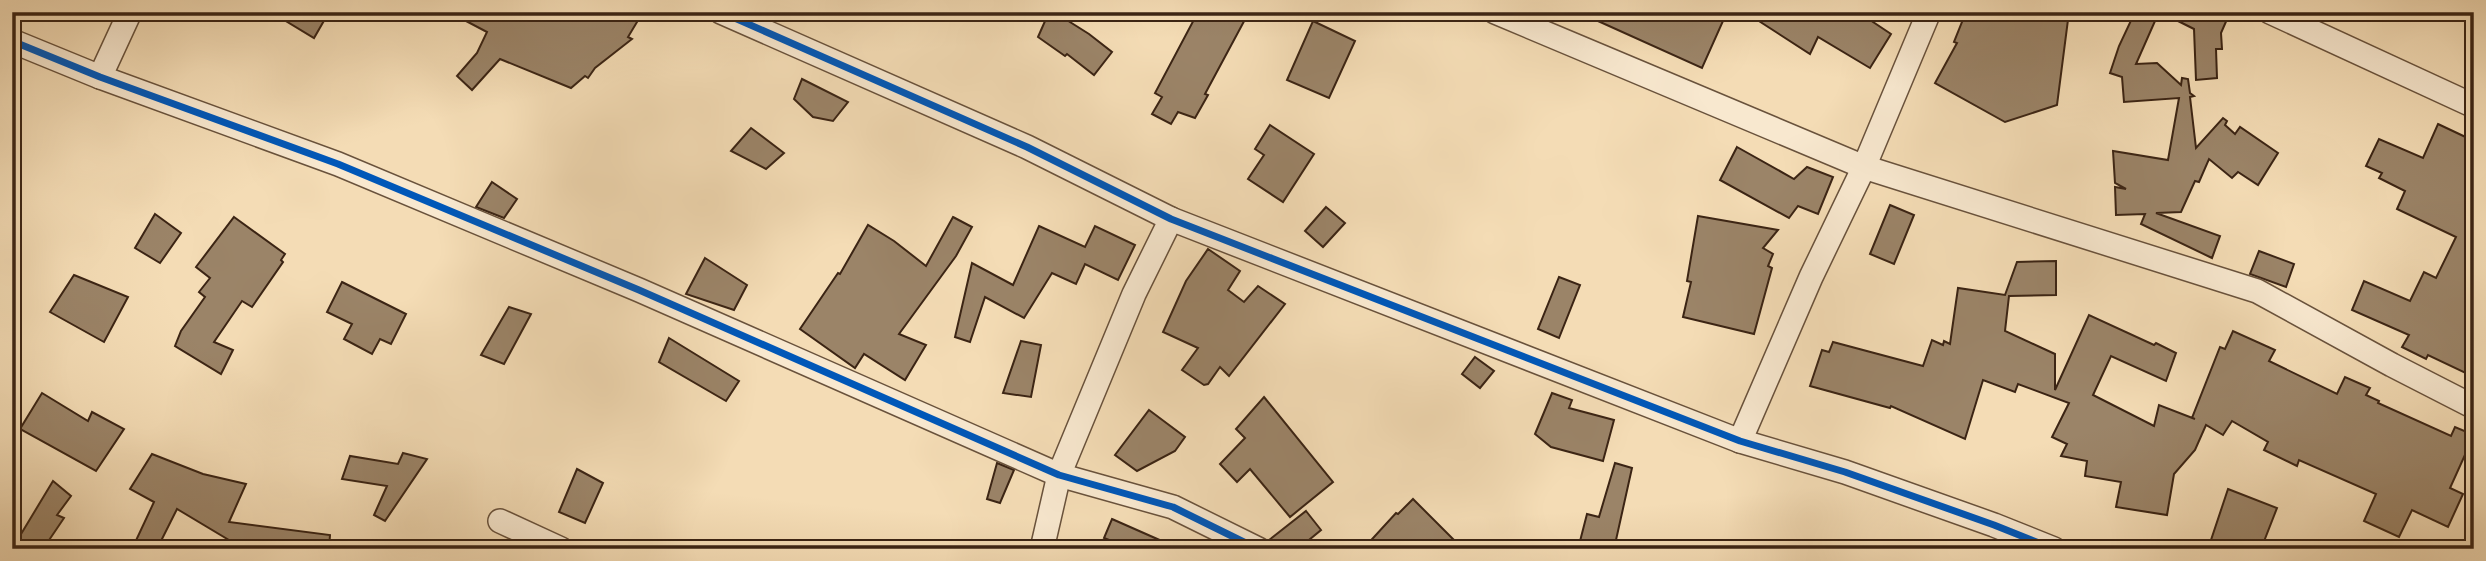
<svg xmlns="http://www.w3.org/2000/svg" width="2486" height="561" viewBox="0 0 2486 561" font-family="'IM FELL French Canon',serif">
  <rect width="100%" height="100%" fill="#f4dcb5"/>
  <filter id="stains"><feTurbulence type="fractalNoise" baseFrequency=".00286" numOctaves="4"/><feColorMatrix values="0 0 0 0 .2 0 0 0 0 .09 0 0 0 0 .02 0 0 0 .5 -.17"/></filter>
  <radialGradient id="worn" r=".72"><stop offset=".6" stop-color="#630" stop-opacity="0"/><stop offset="1" stop-color="#630" stop-opacity=".3"/></radialGradient>
  <g fill="#9b8468" stroke="#3b2414" stroke-width="2">
    <path d="M271,12H329L314,38Z"/>
    <path d="M449,12H643L628,37L632,39L595,68L588,78L585,76L571,88L500,59L472,90L457,76L477,53L487,32Z"/>
    <path d="M1049,12H1054L1089,34L1112,52L1094,75L1067,54L1065,56L1038,37Z"/>
    <path d="M1198,12H1249L1205,94L1208,95L1195,118L1178,112L1171,124L1152,114L1162,97L1155,93Z"/>
    <path d="M1578,12H1727L1702,68Z"/>
    <path d="M1745,12H1858L1891,34L1870,68L1818,37L1810,54Z"/>
    <path d="M1966,12H2069L2057,105L2005,122L1935,83L1957,43L1954,42Z"/>
    <path d="M2135,12H2159L2136,64L2157,63L2181,85L2182,78L2188,79L2190,93L2194,96L2190,97L2196,148L2223,118L2227,121L2225,125L2235,134L2240,127L2278,153L2258,185L2238,172L2232,178L2209,159L2199,182L2195,181L2181,212L2156,213L2220,236L2212,258L2141,224L2145,214L2116,215L2115,187L2126,189L2115,183L2113,151L2168,160L2179,98L2124,102L2122,77L2110,73L2119,46Z"/>
    <path d="M2160,12H2216L2228,17L2221,33L2222,49H2216L2217,78L2196,80L2194,29Z"/>
    <path d="M1313,21L1355,41L1329,98L1287,80Z"/>
    <path d="M802,79L848,102L833,121L813,117L794,99Z"/>
    <path d="M2438,124L2474,141V377L2428,355L2426,359L2402,347L2409,335L2352,310L2364,281L2410,301L2424,272L2436,278L2456,237L2397,209L2405,191L2379,178L2382,173L2366,166L2379,139L2423,158Z"/>
    <path d="M1270,125L1314,154L1283,202L1248,179L1264,155L1255,149Z"/>
    <path d="M751,128L784,153L766,169L731,151Z"/>
    <path d="M1737,147L1794,179L1807,167L1833,177L1818,214L1798,206L1789,218L1720,180Z"/>
    <path d="M492,182L517,199L504,218L476,207Z"/>
    <path d="M1890,205L1914,215L1894,264L1870,254Z"/>
    <path d="M1326,207L1345,223L1323,247L1305,231Z"/>
    <path d="M155,214L181,233L160,263L135,248Z"/>
    <path d="M1698,216L1778,230L1763,248L1773,254L1768,266L1772,268L1754,334L1683,317L1691,282L1687,281Z"/>
    <path d="M234,217L285,254L281,260L283,262L252,307L242,301L214,342L233,350L221,374L175,346L181,331L205,297L199,292L210,278L196,267Z"/>
    <path d="M953,217L972,227L956,256L899,334L926,345L905,380L864,354L855,368L800,329L838,273L840,274L868,225L894,241L926,266Z"/>
    <path d="M1039,226L1085,247L1095,226L1135,245L1118,280L1085,264L1076,284L1052,273L1024,318L985,297L970,342L955,337L972,263L1013,285Z"/>
    <path d="M1208,249L1240,271L1228,290L1244,302L1258,286L1285,304L1229,376L1220,367L1208,384L1204,385L1182,370L1198,348L1163,332L1186,281Z"/>
    <path d="M2259,251L2294,264L2286,287L2250,274Z"/>
    <path d="M705,258L747,285L734,310L686,294Z"/>
    <path d="M2056,261V295L2009,296L2005,331L2055,354V390L2089,315L2154,345L2156,343L2176,353L2166,381L2111,356L2093,395L2154,426L2159,405L2195,419L2192,418L2220,347L2225,349L2233,331L2275,350L2269,361L2337,394L2345,377L2370,388L2366,395L2379,401L2378,403L2451,436L2455,427L2474,435L2450,488L2463,494L2448,527L2412,510L2399,537L2364,521L2376,494L2299,460L2297,466L2264,450L2268,442L2232,421L2223,435L2206,425L2195,450L2174,474L2167,515L2116,507L2121,482L2085,476L2087,461L2061,456L2067,444L2052,437L2069,403L2018,384L2015,392L1983,380L1965,439L1891,406L1890,408L1810,386L1822,350L1829,352L1833,342L1923,366L1932,340L1943,345L1944,341L1950,344L1958,288L2005,295L2017,262Z"/>
    <path d="M74,275L128,297L104,342L50,312Z"/>
    <path d="M1559,277L1580,285L1559,338L1538,329Z"/>
    <path d="M342,282L406,314L391,344L380,339L372,354L344,339L352,324L327,312Z"/>
    <path d="M509,307L531,314L504,364L481,355Z"/>
    <path d="M669,338L739,381L726,401L659,362Z"/>
    <path d="M1021,341L1041,345L1031,397L1003,393Z"/>
    <path d="M1475,357L1494,371L1480,388L1462,374Z"/>
    <path d="M42,393L88,421L92,412L124,429L96,471L20,429Z"/>
    <path d="M1552,393L1572,400L1569,408L1614,420L1603,461L1551,447L1535,434Z"/>
    <path d="M1264,397L1333,482L1290,517L1250,469L1237,482L1220,464L1245,438L1236,429Z"/>
    <path d="M1149,410L1185,437L1175,451L1137,471L1115,455Z"/>
    <path d="M403,453L427,459L385,521L374,515L387,486L342,479L350,456L398,464Z"/>
    <path d="M152,454L203,474L246,484L229,522L330,535L329,549H244L177,509L157,549H132L154,502L130,489Z"/>
    <path d="M997,463L1014,470L1000,503L987,499Z"/>
    <path d="M1615,463L1632,468L1614,549H1578L1587,514L1599,517Z"/>
    <path d="M577,469L603,483L585,523L559,512Z"/>
    <path d="M53,481L71,496L57,515L64,518L43,549H12Z"/>
    <path d="M2228,489L2277,508L2261,549H2208Z"/>
    <path d="M1413,499L1463,549H1363L1396,513L1398,514Z"/>
    <path d="M1306,511L1321,530L1298,549H1272L1269,540Z"/>
    <path d="M1112,519L1180,549H1114L1117,543L1104,538Z"/>
  </g>
  <g fill="none" stroke-linecap="round" stroke-linejoin="round">
    <defs>
      <g id="minor">
        <path d="M721,12L1027,147L1171,219L1740,441L1845,472L1994,525L2054,549"/>
        <path d="M1495,12L1864,167L2257,291L2392,365L2474,407"/>
        <path d="M2270,12L2474,106"/>
        <path d="M12,41L100,77L338,164L639,290L1059,475L1173,507L1258,549"/>
        <path d="M100,77L130,12"/>
        <path d="M1740,441L1811,277L1864,167L1929,12"/>
        <path d="M500,521L561,549"/>
        <path d="M1042,549L1059,475L1134,294L1171,219"/>
      </g>
    </defs>
    <use href="#minor" stroke="#69523c" stroke-width="26"/>
    <use href="#minor" stroke="#f8e8cf" stroke-width="23"/>
    <defs>
      <g id="cycleway">
        <path d="M721,12L1027,147L1171,219L1740,441L1845,472L1994,525L2054,549"/>
        <path d="M12,41L100,77L338,164L639,290L1059,475L1173,507L1258,549"/>
      </g>
    </defs>
    <use href="#cycleway" stroke="#f8e8cf" stroke-width="11"/>
    <use href="#cycleway" stroke="#0057b8" stroke-width="7"/>
  </g>
  <rect width="2486" height="561" fill="none" stroke="#f4dcb5" stroke-width="42"/>
  <rect x="14" y="14" width="2458" height="533" fill="none" stroke="#3b2414" stroke-width="3.5"/>
  <rect x="21" y="21" width="2444" height="519" fill="none" stroke="#3b2414" stroke-width="2"/>
  <rect width="100%" height="100%" filter="url(#stains)"/>
  <rect width="100%" height="100%" fill="url(#worn)"/>
</svg>
